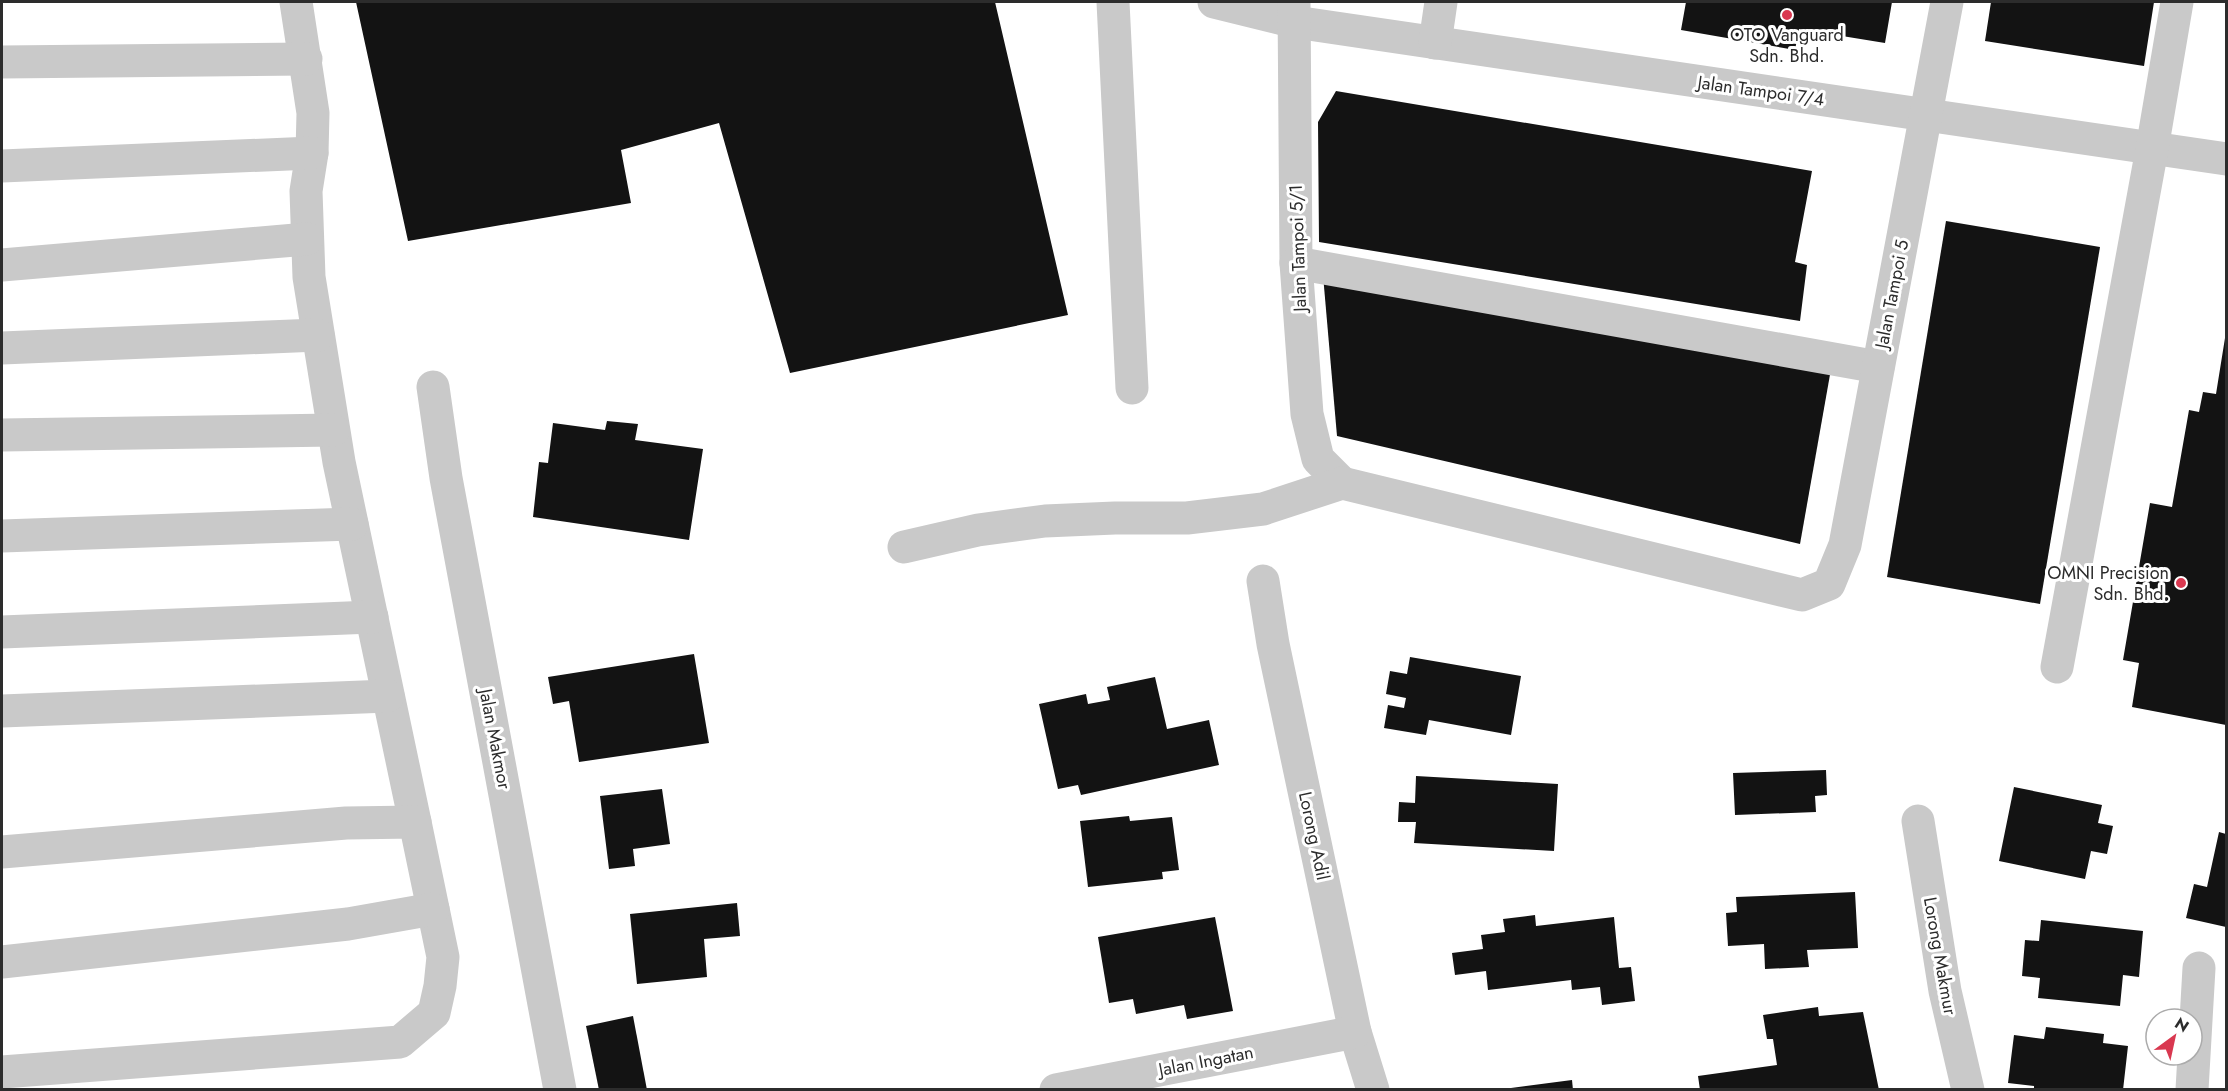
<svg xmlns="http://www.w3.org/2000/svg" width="2228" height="1091" viewBox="0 0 2228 1091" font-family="Jost,sans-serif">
  <rect width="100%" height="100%" fill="#fff"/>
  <g fill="#131313">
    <path d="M356,2H995L1068,315L790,373L719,123L621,150L631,203L408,241Z"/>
    <path d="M1686,2H1892L1885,43L1799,29L1795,50L1681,30Z"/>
    <path d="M1991,2H2154L2144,66L1985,41Z"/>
    <path d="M1336,91L1812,171L1795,262L1807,265L1800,321L1319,242L1318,122Z"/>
    <path d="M1946,221L2100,247L2040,604L1887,577Z"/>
    <path d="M1323,275L1831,369L1800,544L1337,436Z"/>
    <path d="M2225,338H2226V725L2132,707L2139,663L2123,660L2150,503L2172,507L2189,410L2199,412L2203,392L2216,394Z"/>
    <path d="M607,421L638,424L635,440L703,449L689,540L533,517L539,462L548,463L553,423L605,430Z"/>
    <path d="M694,654L709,743L579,762L569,701L553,704L548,677Z"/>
    <path d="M1410,657L1521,676L1511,735L1429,720L1426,735L1384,728L1388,705L1404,708L1406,698L1386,694L1390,671L1407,674Z"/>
    <path d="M1155,677L1167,729L1209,720L1219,765L1081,795L1078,785L1058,789L1039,704L1086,694L1088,704L1110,700L1107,687Z"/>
    <path d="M1826,770L1827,795L1815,796L1816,812L1735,815L1733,773Z"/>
    <path d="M1416,776L1558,784L1554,851L1414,843L1416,822H1398L1399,802L1415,803Z"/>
    <path d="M2014,787L2102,805L2098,823L2113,826L2107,854L2091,851L2085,879L1999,861Z"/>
    <path d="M662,789L670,844L633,849L635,866L609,869L600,796Z"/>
    <path d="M1129,816L1130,821L1172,817L1179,870L1162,872L1163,879L1088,887L1080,821Z"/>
    <path d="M2219,832L2226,834V927L2186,918L2194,884L2207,887Z"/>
    <path d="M1855,892L1858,948L1807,950L1809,967L1765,969L1764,944L1728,946L1726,913L1737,912L1736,897Z"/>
    <path d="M737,903L740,936L704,939L707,977L637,984L630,914Z"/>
    <path d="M1535,915L1536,926L1614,917L1619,968L1631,967L1635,1001L1602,1005L1600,987L1572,990L1571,980L1488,990L1486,971L1455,975L1452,953L1483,949L1481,935L1505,932L1503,919Z"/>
    <path d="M1215,917L1233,1011L1187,1019L1184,1005L1136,1014L1133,999L1109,1003L1098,937Z"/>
    <path d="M2041,920L2143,931L2139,977L2123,975L2120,1006L2038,998L2040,978L2022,976L2025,940L2039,941Z"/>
    <path d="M1818,1007L1819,1016L1863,1012L1879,1090H1700L1698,1076L1777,1065L1773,1039H1767L1763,1015Z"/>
    <path d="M633,1016L647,1090H599L586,1026Z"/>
    <path d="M2046,1027L2104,1034L2103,1043L2128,1046L2123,1090H2034V1086L2008,1083L2014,1035L2044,1039Z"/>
    <path d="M1572,1080L1573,1090H1511V1088Z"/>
  </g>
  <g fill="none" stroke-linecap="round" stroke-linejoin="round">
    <g stroke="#c9c9c9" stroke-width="33">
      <path d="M296,2L313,113L312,153L306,191L309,277L339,462L415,822"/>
      <path d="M1113,2L1132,388"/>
      <path d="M1214,2L1295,22L2226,159"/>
      <path d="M1294,2L1296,263L1307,414L1318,459L1342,483"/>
      <path d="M1435,43L1441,2"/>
      <path d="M2,62L306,59"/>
      <path d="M2,166L312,153"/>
      <path d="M1296,263L1878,367"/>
      <path d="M2,265L307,239"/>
      <path d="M2,348L318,335"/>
      <path d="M433,387L446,478L560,1090"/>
      <path d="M2,435L333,430"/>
      <path d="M2,536L352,524"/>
      <path d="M904,547L978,530L1045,521L1115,518H1187L1263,509L1342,483L1802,595L1829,584L1845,545L1947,2"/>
      <path d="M1263,581L1273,644L1355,1032L1373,1090"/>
      <path d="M2,632L372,617"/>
      <path d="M2057,667L2152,149L2177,2"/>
      <path d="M2,711L388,696"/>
      <path d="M1918,821L1945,991L1968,1090"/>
      <path d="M2,852L346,823L415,822L443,957L440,986L434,1013L400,1042L2,1072"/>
      <path d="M2,962L348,924L433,909"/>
      <path d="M1056,1090L1355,1032"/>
      <path d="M2192,1090L2199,968"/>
    </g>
  </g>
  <g fill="#d93850" stroke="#fff" stroke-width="2">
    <circle cx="1787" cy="15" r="6"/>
    <circle cx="2181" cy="583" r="6"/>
  </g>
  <g text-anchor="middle" stroke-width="6" stroke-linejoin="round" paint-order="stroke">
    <g font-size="18" fill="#2c2c2c" stroke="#fff">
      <text x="1787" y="41">OTO Vanguard<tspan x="1787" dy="21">Sdn. Bhd.</tspan></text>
      <text x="2169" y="579" text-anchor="end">OMNI Precision<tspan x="2169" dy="21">Sdn. Bhd.</tspan></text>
    </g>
    <g font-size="18" fill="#2c2c2c" stroke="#fff">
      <text transform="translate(1761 91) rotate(8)" y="6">Jalan Tampoi 7/4</text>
      <text transform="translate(1298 248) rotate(-92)" y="6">Jalan Tampoi 5/1</text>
      <text transform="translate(1892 294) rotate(-79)" y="6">Jalan Tampoi 5</text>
      <text transform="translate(495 739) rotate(79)" y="6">Jalan Makmor</text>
      <text transform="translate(1314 836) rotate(78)" y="6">Lorong Adil</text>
      <text transform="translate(1940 956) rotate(80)" y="6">Lorong Makmur</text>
      <text transform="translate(1206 1061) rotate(-11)" y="6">Jalan Ingatan</text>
    </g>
  </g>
  <rect width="2228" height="1091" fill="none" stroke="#2c2c2c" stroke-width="6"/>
  <g transform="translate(2174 1037) rotate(33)"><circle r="28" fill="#ffffff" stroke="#ababab" stroke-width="1.5"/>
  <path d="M0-4.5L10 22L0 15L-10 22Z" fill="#d93850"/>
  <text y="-9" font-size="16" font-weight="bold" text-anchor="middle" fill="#2c2c2c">N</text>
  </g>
</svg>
